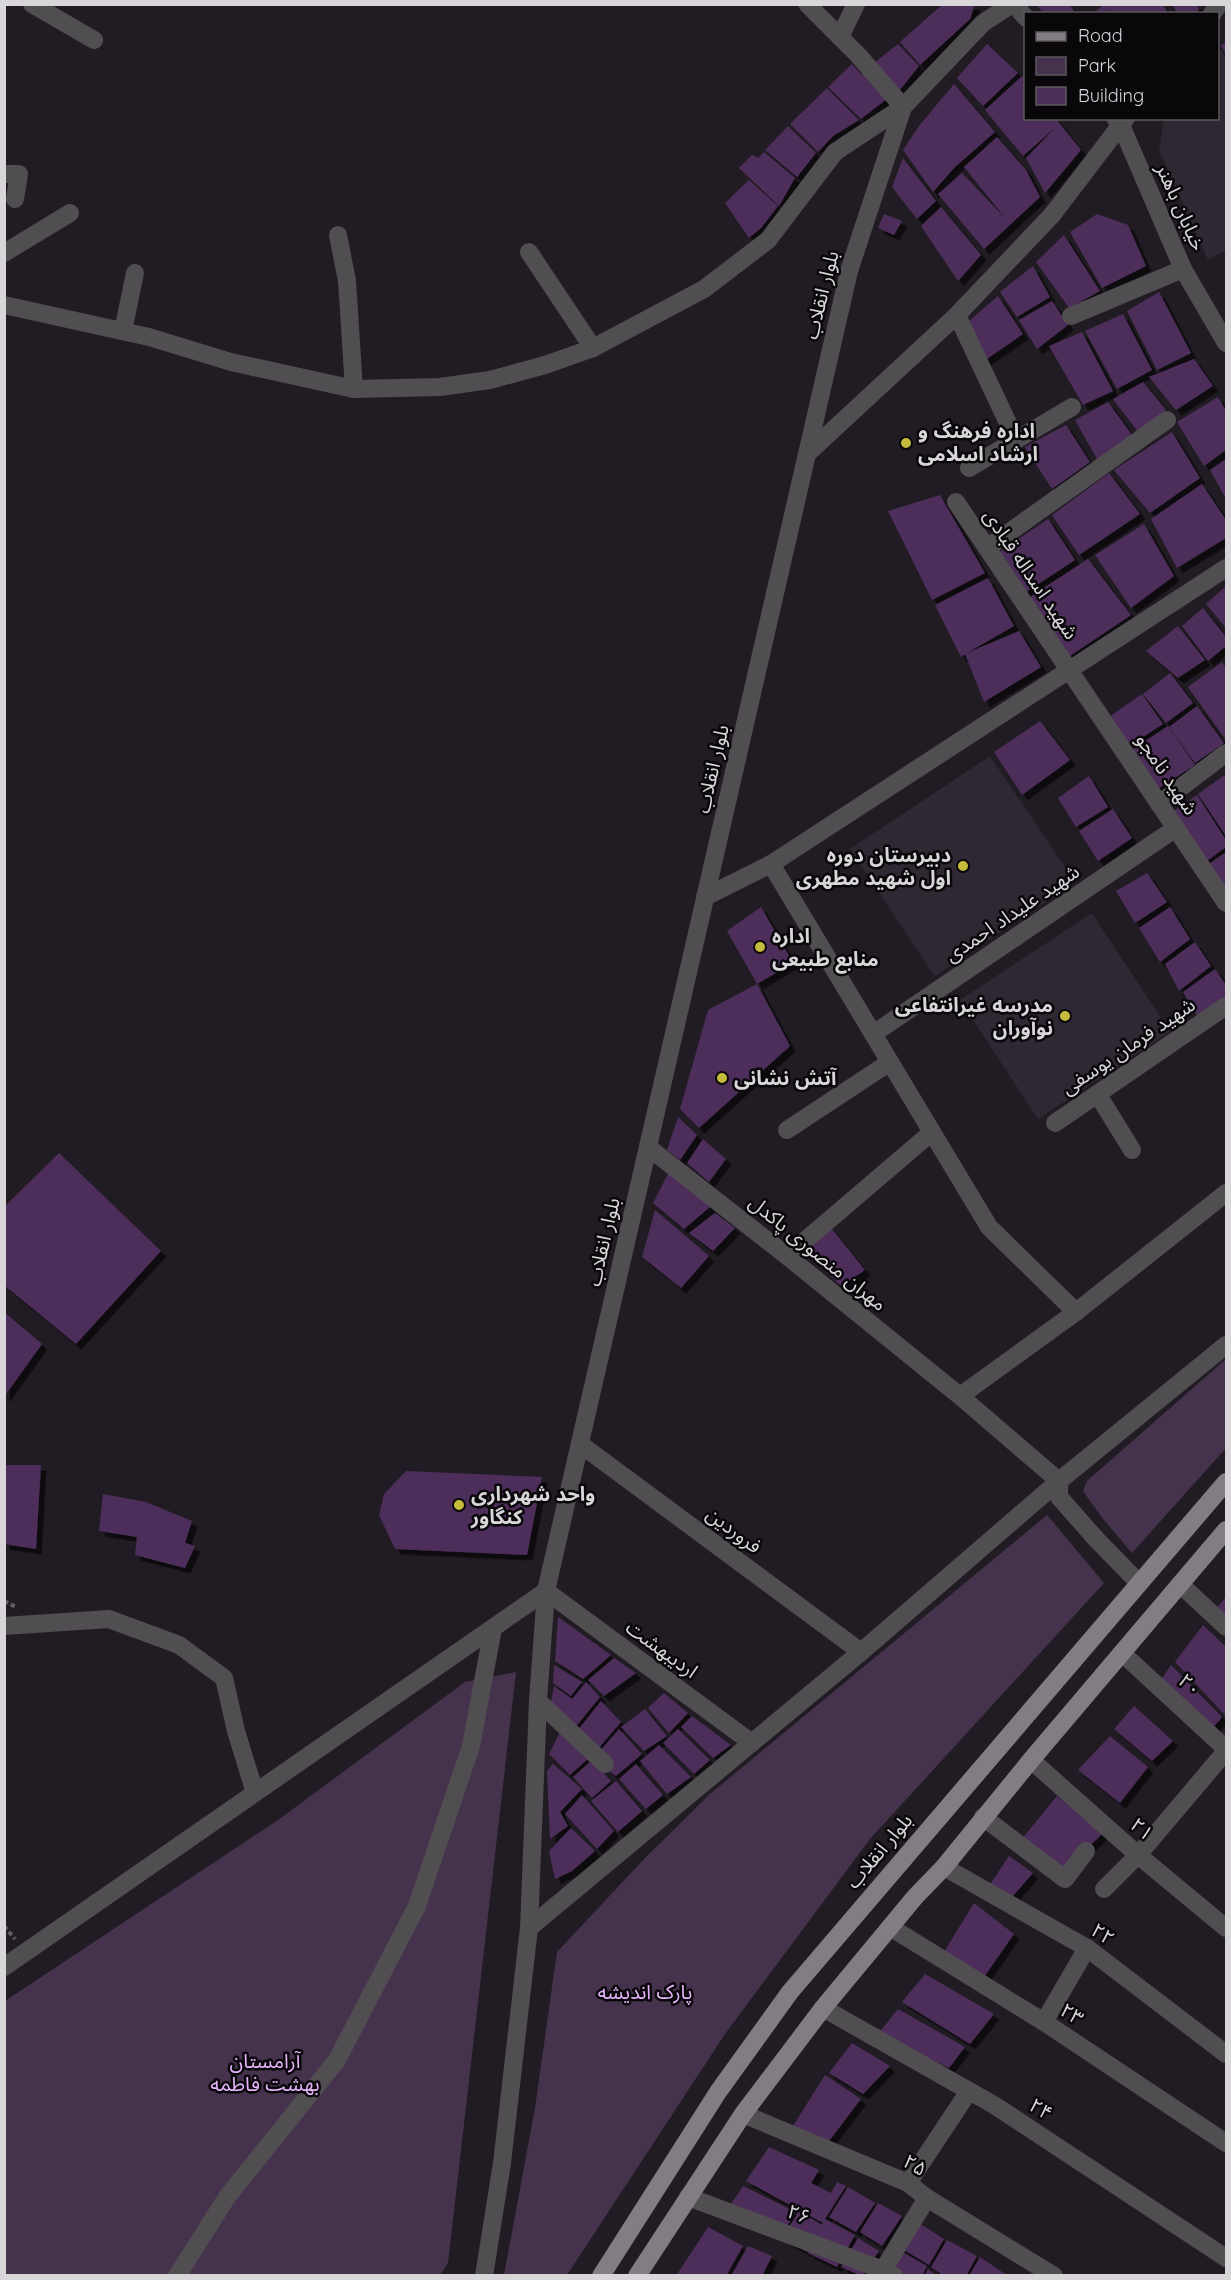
<svg xmlns="http://www.w3.org/2000/svg" width="1231" height="2280" viewBox="0 0 1231 2280" font-family="Quicksand,'Noto Sans Arabic',sans-serif">
  <defs>
    <filter id="shadow"><feDropShadow dx="5.5" dy="5.5" stdDeviation="0" flood-color="#0009"/></filter>
  </defs>
  <rect width="100%" height="100%" fill="#211c23"/>
  <g fill="#2f2732">
    <path d="M1218,50L1222,51L1226,58V250L1208,260L1159,150L1164,119L1218,118Z"/>
    <path d="M990,756L1075,882L935,976L850,849Z"/>
    <path d="M1092,913L1170,1032L1038,1119L960,1000Z"/>
  </g>
  <g fill="#45334d">
    <path d="M1226,1359V1448L1132,1553L1103,1519L1083,1491L1087,1481Z"/>
    <path d="M1047,1515L1104,1583L870,1839L725,2034L567,2275H504L535,2108L557,1952L646,1857L710,1794Z"/>
    <path d="M516,1672L448,2263L440,2275L5,2276V2001L278,1820L465,1682Z"/>
  </g>
  <g fill="#4d2f5a" filter="url(#shadow)">
    <path d="M943,4H975L970,19L920,65L900,42Z"/>
    <path d="M1036,4H1069L1076,14H1044Z"/>
    <path d="M1104,4H1162L1169,14H1110L1105,8L1108,14H1093Z"/>
    <path d="M1172,4H1197L1199,10L1192,14H1178Z"/>
    <path d="M1226,42V55L1221,45Z"/>
    <path d="M898,44L919,66L899,91L874,63Z"/>
    <path d="M987,44L1018,73L983,106L957,78Z"/>
    <path d="M852,64L862,75L868,72L888,98L861,119L828,87Z"/>
    <path d="M1022,76L1026,80V118H1055L1081,150L1045,193L1026,158L1056,127L1023,156L985,110Z"/>
    <path d="M954,84L995,132L955,167L933,192L903,150L919,126Z"/>
    <path d="M827,88L859,120L833,136L818,152L790,124Z"/>
    <path d="M788,126L816,153L797,177L765,150Z"/>
    <path d="M997,137L1026,170L1040,197L984,249L938,194L962,173L1006,219L964,167Z"/>
    <path d="M764,152L795,178L779,206L739,168L752,155L758,158Z"/>
    <path d="M903,158L936,201L917,219L892,187Z"/>
    <path d="M749,180L778,206L761,228L749,238L725,203Z"/>
    <path d="M941,207L981,255L958,281L921,226Z"/>
    <path d="M884,214L902,221L894,235L878,228Z"/>
    <path d="M1097,214L1128,225L1146,266L1102,288L1070,232Z"/>
    <path d="M1064,235L1100,291L1069,308L1036,262Z"/>
    <path d="M1033,266L1050,297L1017,317L1000,292Z"/>
    <path d="M1159,292L1191,353L1157,370L1127,311Z"/>
    <path d="M998,296L1023,334L984,361L969,321Z"/>
    <path d="M1052,301L1068,325L1037,349L1019,320Z"/>
    <path d="M1123,314L1152,370L1117,389L1085,331Z"/>
    <path d="M1082,332L1113,391L1083,405L1049,346Z"/>
    <path d="M1194,359L1213,386L1176,410L1149,377Z"/>
    <path d="M1143,382L1166,410L1138,432L1113,399Z"/>
    <path d="M1218,397L1226,411V450L1204,466L1177,422Z"/>
    <path d="M1108,402L1132,435L1097,459L1075,420Z"/>
    <path d="M1066,425L1090,462L1052,489L1025,447Z"/>
    <path d="M1172,432L1200,478L1150,513L1114,470Z"/>
    <path d="M1226,459V499L1210,470Z"/>
    <path d="M1109,473L1140,514L1079,555L1052,515Z"/>
    <path d="M1202,484L1226,520V538L1177,568L1151,519Z"/>
    <path d="M940,495L985,573L932,600L888,511Z"/>
    <path d="M1048,519L1075,560L1023,594L995,555Z"/>
    <path d="M1144,524L1174,576L1131,608L1095,555Z"/>
    <path d="M1088,559L1131,615L1067,658L1028,598Z"/>
    <path d="M988,578L1014,626L967,653L1019,631L1041,667L984,702L965,654L961,657L935,605Z"/>
    <path d="M1226,586V628L1206,604Z"/>
    <path d="M1203,608L1226,637V646L1208,661L1182,626Z"/>
    <path d="M1178,626L1205,660L1178,678L1146,651Z"/>
    <path d="M1222,662L1226,668V740L1188,687Z"/>
    <path d="M1170,673L1193,703L1166,723L1143,694Z"/>
    <path d="M1142,694L1163,724L1126,748L1106,719Z"/>
    <path d="M1197,706L1224,743L1195,763L1169,727Z"/>
    <path d="M1040,721L1070,760L1022,795L994,752Z"/>
    <path d="M1168,726L1195,765L1156,790L1130,751Z"/>
    <path d="M1226,774V836L1198,794Z"/>
    <path d="M1089,776L1108,807L1076,827L1058,798Z"/>
    <path d="M1197,795L1226,840V847L1204,863L1171,813Z"/>
    <path d="M1113,809L1132,838L1098,861L1079,831Z"/>
    <path d="M1226,852V894L1206,866Z"/>
    <path d="M1147,873L1167,902L1135,923L1116,891Z"/>
    <path d="M761,907L793,963L757,984L727,931Z"/>
    <path d="M1170,907L1190,939L1160,962L1139,928Z"/>
    <path d="M1195,942L1211,966L1179,991L1165,964Z"/>
    <path d="M1215,969L1226,985V996L1198,1017L1183,992Z"/>
    <path d="M757,984L790,1046L699,1128L680,1109L708,1010Z"/>
    <path d="M678,1117L697,1135L680,1160L667,1150Z"/>
    <path d="M703,1139L726,1159L709,1182L687,1163Z"/>
    <path d="M59,1153L161,1251L76,1344L4,1285V1207Z"/>
    <path d="M670,1170L710,1207L684,1229L653,1203Z"/>
    <path d="M655,1210L709,1256L681,1288L642,1257Z"/>
    <path d="M715,1213L735,1228L713,1251L689,1233Z"/>
    <path d="M831,1228L865,1270L841,1286L805,1252Z"/>
    <path d="M4,1312L42,1344L4,1397Z"/>
    <path d="M4,1465H41L36,1549L4,1544Z"/>
    <path d="M406,1471L542,1477L527,1555L395,1549L379,1515L384,1494Z"/>
    <path d="M103,1494L146,1502L192,1521L185,1543L195,1546L185,1568L135,1555L137,1537L99,1531Z"/>
    <path d="M1226,1597V1621L1215,1610Z"/>
    <path d="M558,1617L611,1655L583,1679L555,1661Z"/>
    <path d="M1203,1625L1226,1647V1716L1175,1662Z"/>
    <path d="M614,1658L636,1673L604,1696L588,1680Z"/>
    <path d="M554,1665L582,1682L571,1696L553,1683Z"/>
    <path d="M1171,1665L1222,1717L1211,1730L1159,1683Z"/>
    <path d="M586,1682L600,1697L574,1729L550,1707L554,1686L572,1699Z"/>
    <path d="M664,1693L688,1713L669,1733L648,1708Z"/>
    <path d="M601,1701L621,1722L598,1749L578,1730Z"/>
    <path d="M1134,1706L1173,1741L1152,1761L1114,1729Z"/>
    <path d="M645,1709L667,1736L644,1751L621,1727Z"/>
    <path d="M692,1716L731,1745L713,1758L681,1727Z"/>
    <path d="M619,1729L642,1754L616,1776L609,1771L600,1751Z"/>
    <path d="M678,1729L710,1760L694,1774L663,1743Z"/>
    <path d="M561,1730L589,1758L570,1775L549,1754Z"/>
    <path d="M1110,1736L1148,1767L1120,1803L1078,1770Z"/>
    <path d="M659,1745L691,1777L667,1794L640,1761Z"/>
    <path d="M592,1760L611,1781L592,1798L573,1777Z"/>
    <path d="M553,1764L582,1789L560,1812L568,1826L550,1839L547,1771Z"/>
    <path d="M636,1764L663,1795L646,1809L619,1779Z"/>
    <path d="M616,1781L642,1811L618,1832L591,1801Z"/>
    <path d="M582,1795L614,1831L597,1849L565,1814Z"/>
    <path d="M1057,1796L1103,1833L1063,1872L1021,1840Z"/>
    <path d="M571,1828L595,1851L572,1871L555,1879L549,1851Z"/>
    <path d="M1009,1856L1033,1873L1005,1905L985,1892Z"/>
    <path d="M974,1903L1014,1934L984,1977L944,1952Z"/>
    <path d="M925,1974L994,2014L970,2044L902,2002Z"/>
    <path d="M898,2009L965,2047L949,2068L878,2034Z"/>
    <path d="M852,2043L890,2066L863,2094L829,2073Z"/>
    <path d="M825,2075L861,2099L829,2141L793,2126Z"/>
    <path d="M769,2147L819,2170L811,2183L831,2193L837,2182L846,2186L825,2219L855,2235L837,2267L808,2253L817,2235L807,2252L782,2238L799,2211L822,2225L823,2223L746,2181Z"/>
    <path d="M743,2186L796,2212L780,2237L727,2210Z"/>
    <path d="M848,2187L875,2203L856,2232L829,2217Z"/>
    <path d="M878,2203L902,2216L882,2246L860,2232Z"/>
    <path d="M917,2222L944,2239L929,2265L899,2247Z"/>
    <path d="M708,2227L743,2246L726,2276H676Z"/>
    <path d="M858,2238L879,2251L862,2276L841,2267Z"/>
    <path d="M947,2240L977,2256L966,2276H944L931,2267Z"/>
    <path d="M748,2246L772,2256L762,2276H731Z"/>
    <path d="M897,2249L927,2266L922,2276H880Z"/>
    <path d="M980,2257L1008,2276H969Z"/>
    <path d="M928,2269L937,2276H924Z"/>
  </g>
  <g fill="none" stroke-linecap="round" stroke-linejoin="round">
    <g stroke="#5f5b61" stroke-width="4" stroke-dasharray="4.5 3" stroke-linecap="butt">
      <path d="M4,1601L16,1607"/>
      <path d="M4,1926L15,1939"/>
    </g>
    <g stroke="#504e51" stroke-width="18">
      <path d="M32,4L94,40"/>
      <path d="M1014,4L1026,18"/>
      <path d="M1212,14L1219,4"/>
      <path d="M840,37L856,4"/>
      <path d="M1115,118L1121,125L1183,269L1226,343"/>
      <path d="M4,174H19L15,199"/>
      <path d="M338,235L347,281L354,389"/>
      <path d="M529,252L593,348"/>
      <path d="M4,253L70,213"/>
      <path d="M4,305L149,337L231,362L354,389L440,387L490,380L545,365L593,348L704,289L768,240L835,152L903,107L858,55L807,4"/>
      <path d="M957,315L1016,440"/>
      <path d="M1071,316L1183,269"/>
      <path d="M123,331L135,273"/>
      <path d="M807,454L957,315L1052,215L1126,118"/>
      <path d="M969,468L1072,407"/>
      <path d="M956,502L1226,903"/>
      <path d="M987,548L1167,420"/>
      <path d="M1159,804L1226,753"/>
      <path d="M771,864L989,1227L1076,1312L1226,1193"/>
      <path d="M705,897L771,864L1226,568"/>
      <path d="M873,1034L1176,828"/>
      <path d="M1098,1095L1132,1150"/>
      <path d="M1055,1123L1226,1006"/>
      <path d="M787,1130L890,1062"/>
      <path d="M648,1147L787,1256L960,1396L1076,1312"/>
      <path d="M787,1256L932,1132"/>
      <path d="M960,1396L1059,1481V1497L1097,1540L1139,1583"/>
      <path d="M580,1444L861,1652"/>
      <path d="M1180,1584L1226,1627"/>
      <path d="M546,1591L752,1743"/>
      <path d="M4,1626L109,1619L179,1645L224,1678L236,1731L255,1793"/>
      <path d="M1122,1653L1226,1749"/>
      <path d="M538,1701L605,1764"/>
      <path d="M1031,1760L1138,1855L1226,1928"/>
      <path d="M983,1817L1065,1879L1086,1851"/>
      <path d="M944,1867L1087,1948L1226,2054"/>
      <path d="M1104,1889L1138,1855L1226,1751"/>
      <path d="M890,1927L1044,2022L1226,2143"/>
      <path d="M529,1928L861,1652L1059,1481L1226,1345"/>
      <path d="M4,1967L546,1591"/>
      <path d="M823,2008L994,2105L1226,2258"/>
      <path d="M1044,2022L1087,1948"/>
      <path d="M743,2114L908,2183L927,2198L1054,2276"/>
      <path d="M908,2183L969,2091"/>
      <path d="M688,2197L883,2270L894,2276"/>
      <path d="M883,2270L927,2198"/>
      <path d="M177,2276L227,2197L337,2060L417,1906L471,1746L493,1628"/>
      <path d="M484,2276L502,2163L529,1928L538,1701L546,1591L849,271L903,107L983,23L1012,4"/>
    </g>
    <g stroke="#827d84" stroke-width="18">
      <path d="M601,2276L718,2092L790,1992L1226,1482"/>
      <path d="M637,2276L743,2114L823,2008L915,1897L944,1867L1031,1760L1226,1530"/>
    </g>
  </g>
  <g fill="#c5bc3d" stroke="#09070a" stroke-width="2">
    <circle cx="906" cy="443" r="6"/>
    <circle cx="963" cy="866" r="6"/>
    <circle cx="760" cy="947" r="6"/>
    <circle cx="1065" cy="1016" r="6"/>
    <circle cx="722" cy="1078" r="6"/>
    <circle cx="459" cy="1505" r="6"/>
  </g>
  <g text-anchor="middle" stroke-width="5" stroke-linejoin="round" paint-order="stroke">
    <g font-size="20" fill="#d9d6da" stroke="#09070a">
      <text transform="translate(1181 207) rotate(66)" y="7">خیابان باهنر</text>
      <text transform="translate(821 295) rotate(-76)" y="7">بلوار انقلاب</text>
      <text transform="translate(1031 574) rotate(56)" y="7">شهید اسداله قبادی</text>
      <text transform="translate(712 769) rotate(-77)" y="7">بلوار انقلاب</text>
      <text transform="translate(1167 774) rotate(56)" y="7">شهید نامجو</text>
      <text transform="translate(1012 913) rotate(-34)" y="7">شهید علیداد احمدی</text>
      <text transform="translate(1128 1046) rotate(-34)" y="7">شهید فرمان یوسفی</text>
      <text transform="translate(603 1242) rotate(-77)" y="7">بلوار انقلاب</text>
      <text transform="translate(818 1253) rotate(39)" y="7">مهران منصوری پاکدل</text>
      <text transform="translate(734 1530) rotate(37)" y="7">فروردین</text>
      <text transform="translate(662 1649) rotate(36)" y="7">اردیبهشت</text>
      <text transform="translate(1190 1685) rotate(43)" y="7">۲۰</text>
      <text transform="translate(1142 1829) rotate(41)" y="7">۲۱</text>
      <text transform="translate(879 1851) rotate(-50)" y="7">بلوار انقلاب</text>
      <text transform="translate(1103 1934) rotate(34)" y="7">۲۲</text>
      <text transform="translate(1072 2014) rotate(33)" y="7">۲۳</text>
      <text transform="translate(1041 2109) rotate(33)" y="7">۲۴</text>
      <text transform="translate(915 2165) rotate(30)" y="7">۲۵</text>
      <text transform="translate(799 2214) rotate(20)" y="7">۲۶</text>
    </g>
    <g font-size="20" font-weight="bold" fill="#d9d6da" stroke="#09070a" text-anchor="start">
      <text x="918" y="438">اداره فرهنگ و<tspan x="918" dy="23">ارشاد اسلامی</tspan></text>
      <text x="951" y="862" text-anchor="end">دبیرستان دوره<tspan x="951" dy="23">اول شهید مطهری</tspan></text>
      <text x="772" y="943">اداره<tspan x="772" dy="23">منابع طبیعی</tspan></text>
      <text x="1053" y="1012" text-anchor="end">مدرسه غیرانتفاعی<tspan x="1053" dy="23">نوآوران</tspan></text>
      <text x="734" y="1085">آتش نشانی</text>
      <text x="471" y="1501">واحد شهرداری<tspan x="471" dy="23">کنگاور</tspan></text>
    </g>
    <g font-size="20" fill="#e5b4fb" stroke="#09070a">
      <text x="645" y="1999">پارک اندیشه</text>
      <text x="265" y="2068">آرامستان<tspan x="265" dy="23">بهشت فاطمه</tspan></text>
    </g>
  </g>
  <rect width="1231" height="2280" fill="none" stroke="#d9d6da" stroke-width="12"/>
  <rect x="1024" y="12" width="195" height="108" fill="#09070a" stroke="#5c5a5d" stroke-width="1.5"/>
  <rect x="1036" y="32" width="30" height="9" fill="#827d84" stroke="#5c5a5d" stroke-width="1.5"/>
  <text x="1078" y="42" font-size="18" fill="#d9d6da">Road</text>
  <rect x="1036" y="57" width="30" height="18" fill="#45334d" stroke="#5c5a5d" stroke-width="1.5"/>
  <text x="1078" y="72" font-size="18" fill="#d9d6da">Park</text>
  <rect x="1036" y="87" width="30" height="18" fill="#4d2f5a" stroke="#5c5a5d" stroke-width="1.5"/>
  <text x="1078" y="102" font-size="18" fill="#d9d6da">Building</text>
</svg>
